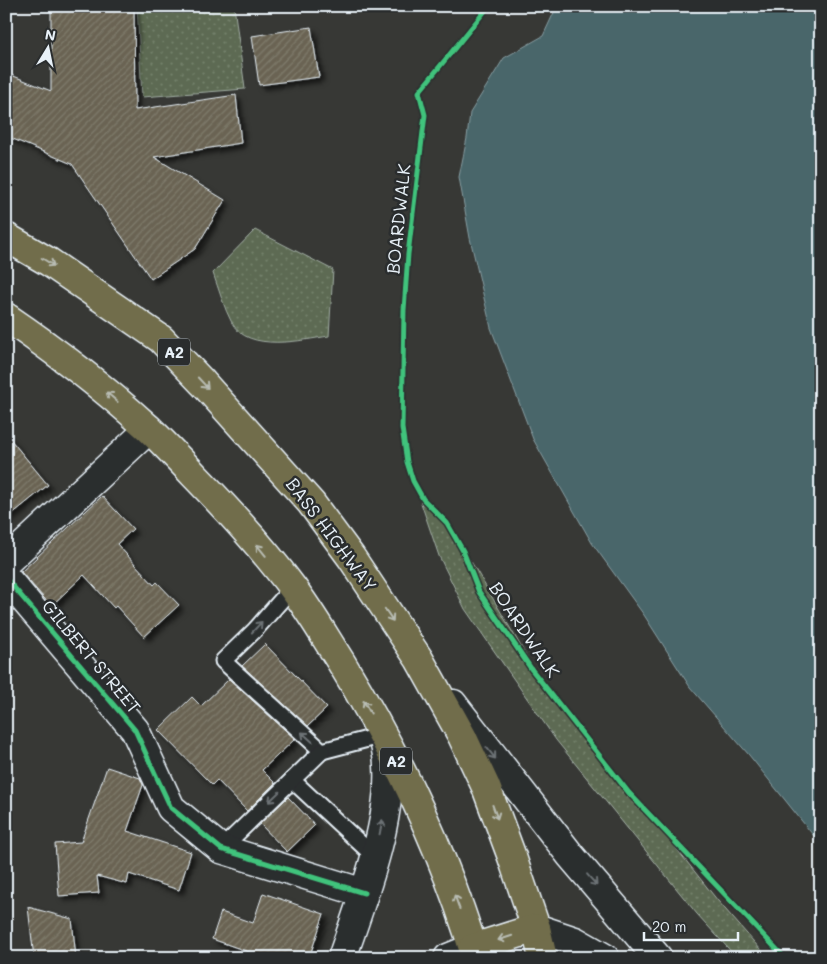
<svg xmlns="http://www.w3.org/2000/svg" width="827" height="964" viewBox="0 0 827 964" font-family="Mali,sans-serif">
  <defs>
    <pattern id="grass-dots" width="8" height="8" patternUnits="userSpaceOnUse" patternTransform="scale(1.25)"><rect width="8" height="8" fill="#5d6b52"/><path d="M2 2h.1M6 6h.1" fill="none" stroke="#74816c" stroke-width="1.8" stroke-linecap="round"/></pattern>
    <pattern id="building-hatch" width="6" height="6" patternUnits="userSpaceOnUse" patternTransform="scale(1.25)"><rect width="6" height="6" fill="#6a6453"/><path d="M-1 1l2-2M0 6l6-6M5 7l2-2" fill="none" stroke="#7f7b6c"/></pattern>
    <filter id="shadow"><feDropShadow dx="4.5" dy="4.5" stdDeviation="2.5" flood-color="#0009"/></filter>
  </defs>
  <rect width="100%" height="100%" fill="#373835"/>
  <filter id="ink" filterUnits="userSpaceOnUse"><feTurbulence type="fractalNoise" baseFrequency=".02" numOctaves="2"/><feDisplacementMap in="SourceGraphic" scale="10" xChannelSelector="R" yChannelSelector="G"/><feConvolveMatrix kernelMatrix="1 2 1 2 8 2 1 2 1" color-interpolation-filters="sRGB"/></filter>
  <g filter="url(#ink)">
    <g fill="url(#grass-dots)" stroke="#a2aea5">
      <path d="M137,6H234L245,89L142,97Z"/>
      <path d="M255,230L333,270L329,336C303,340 248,353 232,323C224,308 219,290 213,273Z"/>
      <path d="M418,494L452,529L536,672L718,901L768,958H737L697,914L556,740L465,609L439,556Z"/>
    </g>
    <path fill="#48666a" stroke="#889ea3" d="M557,6H821V845L749,755L690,687L644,615L592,543L533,439L491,328L470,238L459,177L467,138L470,113L504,58L543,36Z"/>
    <g fill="url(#building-hatch)" stroke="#e8f1f8" filter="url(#shadow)">
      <path d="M51,6H134L135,110L236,95L241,143L154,157L225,200L195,249L151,279L72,164L6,136V73L51,91Z"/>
      <path d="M311,27L319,77L259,85L252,36Z"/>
      <path d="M6,434L48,485L6,519Z"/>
      <path d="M102,496L133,529L117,544L154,585L157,582L179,605L144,637L116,606L114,608L84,575L51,606L21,572Z"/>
      <path d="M265,644L327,708L308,726L242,666Z"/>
      <path d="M229,679L295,739L262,770L275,783L247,811L217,780L212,785L158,730L192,697L201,706Z"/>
      <path d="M107,767L140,778L143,785L127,831L191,852L179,890L129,874L127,884L97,876L99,893L59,896L55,844L81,842Z"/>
      <path d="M288,797L315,825L287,852L260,824Z"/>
      <path d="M263,893L324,914L309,958H266L212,939L221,912L253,923Z"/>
      <path d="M28,907L72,919L76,958H34Z"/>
    </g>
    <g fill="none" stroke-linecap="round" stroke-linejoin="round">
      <defs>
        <g id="lane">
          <path d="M292,588L255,630L223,661L322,751L383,735"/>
          <path d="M292,780L375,857"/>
          <path d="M221,849L322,751"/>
        </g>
        <g id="street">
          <path d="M6,562L149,429"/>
          <path d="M6,578L135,730L171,808L221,849L364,893"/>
          <path d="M342,958C361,902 392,824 388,765C388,756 385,747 384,739"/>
          <path d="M448,958L473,948"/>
        </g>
        <g id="secondary">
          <path d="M453,704L571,856L658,958"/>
          <path d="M536,928L575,941L605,958"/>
        </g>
        <g id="highway">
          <path d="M6,237L49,262L161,339L203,383L311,503L351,557L419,659L462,736L486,787L512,857L536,928L543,958"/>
          <path d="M6,317C56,351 103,387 147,427C164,443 180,460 196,477C230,512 263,548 292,587C310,611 325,637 341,662C397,754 445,854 476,958"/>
          <path d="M473,948L536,928"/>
        </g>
      </defs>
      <use href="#lane" stroke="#e8f1f8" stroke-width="19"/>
      <use href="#street" stroke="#e8f1f8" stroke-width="31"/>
      <use href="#secondary" stroke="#e8f1f8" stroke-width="31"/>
      <use href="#highway" stroke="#e8f1f8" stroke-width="31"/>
      <use href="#lane" stroke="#2a2d2e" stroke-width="15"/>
      <use href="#street" stroke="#2a2d2e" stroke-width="28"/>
      <use href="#secondary" stroke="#2a2d2e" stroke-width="28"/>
      <use href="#highway" stroke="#716d4b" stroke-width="28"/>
      <defs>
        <g id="cycleway">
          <path d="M489,6L419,92L425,115L408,254L404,310L402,428L407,462L413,481L423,499L447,523L463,551L479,592L532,670L629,793L785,958"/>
          <path d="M6,578L135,730L171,808L221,849L364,893"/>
        </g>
      </defs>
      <use href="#cycleway" stroke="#2a2d2e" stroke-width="8"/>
      <use href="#cycleway" stroke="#40c37c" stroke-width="5"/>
    </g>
    <defs><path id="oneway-shaft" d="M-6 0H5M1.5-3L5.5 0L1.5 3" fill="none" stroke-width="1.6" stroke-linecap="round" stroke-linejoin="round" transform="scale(1.25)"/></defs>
    <g stroke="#b8bcb3">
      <use href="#oneway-shaft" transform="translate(48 262) rotate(32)"/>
      <use href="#oneway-shaft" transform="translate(203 383) rotate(47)"/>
      <use href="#oneway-shaft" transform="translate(112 397) rotate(-139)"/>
      <use href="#oneway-shaft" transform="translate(261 550) rotate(-129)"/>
      <use href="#oneway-shaft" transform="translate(389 615) rotate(56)"/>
      <use href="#oneway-shaft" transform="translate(367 707) rotate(-120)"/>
      <use href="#oneway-shaft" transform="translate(495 812) rotate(70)"/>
      <use href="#oneway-shaft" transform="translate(457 902) rotate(-110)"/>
      <use href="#oneway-shaft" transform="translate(505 938) rotate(162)"/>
    </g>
    <g stroke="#6c7275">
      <use href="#oneway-shaft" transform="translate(257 627) rotate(-47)"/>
      <use href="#oneway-shaft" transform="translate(307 737) rotate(-138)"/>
      <use href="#oneway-shaft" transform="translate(491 753) rotate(52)"/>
      <use href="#oneway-shaft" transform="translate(274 797) rotate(136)"/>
      <use href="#oneway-shaft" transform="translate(381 827) rotate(-79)"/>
      <use href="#oneway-shaft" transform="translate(592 880) rotate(49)"/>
    </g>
  </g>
  <g text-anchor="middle" stroke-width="5" stroke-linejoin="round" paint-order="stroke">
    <g fill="#2a2d2e" stroke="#afb6bb" stroke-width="1">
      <rect x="158" y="338.5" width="32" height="27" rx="4"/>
      <rect x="380" y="747.5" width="32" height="27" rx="4"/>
    </g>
    <g font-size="16" font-weight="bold" fill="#e8f1f8">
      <text x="174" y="358">A2</text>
      <text x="396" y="767">A2</text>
    </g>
    <g font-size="18" fill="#e8f1f8" stroke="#2a2d2e">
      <text transform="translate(399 219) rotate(-84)" y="6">BOARDWALK</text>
      <text transform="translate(331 535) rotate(53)" y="6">BASS HIGHWAY</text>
      <text transform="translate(524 630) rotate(56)" y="6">BOARDWALK</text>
      <text transform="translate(91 657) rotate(50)" y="6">GILBERT STREET</text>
    </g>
  </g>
  <rect width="827" height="964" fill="none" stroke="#2a2d2e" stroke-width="25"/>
  <rect x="12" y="12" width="802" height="939" fill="none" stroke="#e8f1f8" stroke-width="2" filter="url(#ink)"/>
  <g transform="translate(48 48) rotate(10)" stroke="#2a2d2e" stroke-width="4" paint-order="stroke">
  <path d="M0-4L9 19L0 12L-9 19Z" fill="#e8f1f8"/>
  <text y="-8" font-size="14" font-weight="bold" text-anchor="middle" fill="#e8f1f8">N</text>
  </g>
  <path d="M644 932v8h94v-8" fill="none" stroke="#e8f1f8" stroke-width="2.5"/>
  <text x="652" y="932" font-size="15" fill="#e8f1f8" stroke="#2a2d2e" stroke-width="4" paint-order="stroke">20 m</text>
</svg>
